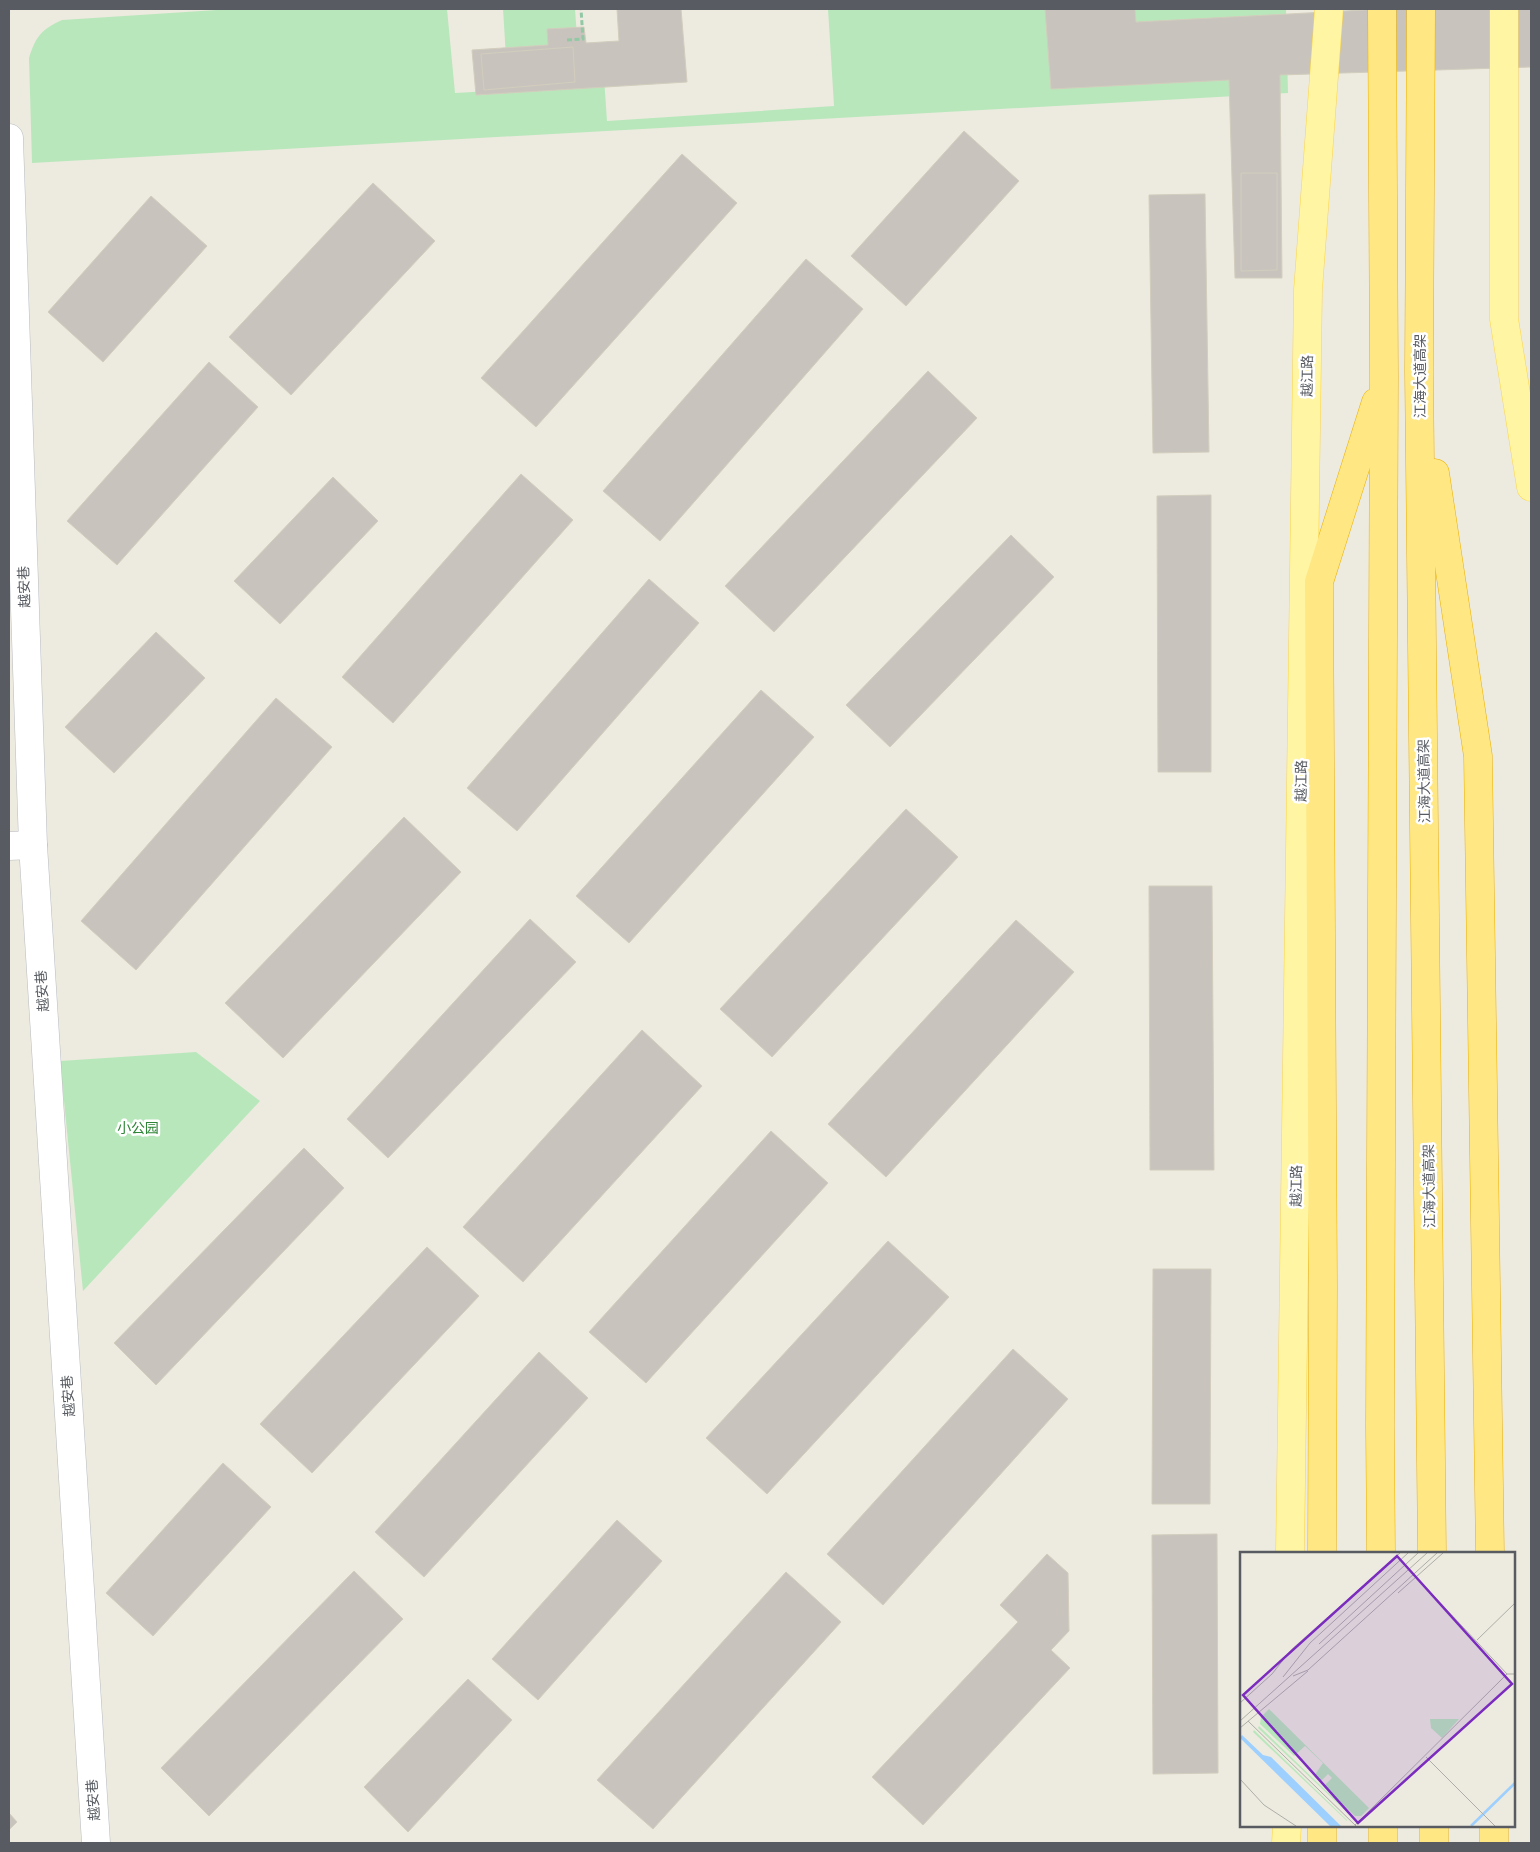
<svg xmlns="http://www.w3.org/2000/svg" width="1540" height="1852" viewBox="0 0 1540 1852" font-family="Signika,'Noto Sans SC',sans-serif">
  <rect width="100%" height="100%" fill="#edebdf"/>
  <g fill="#b9e7bc">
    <path d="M232,9H447L455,93L508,90L503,9H575L578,50L602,48L607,121L834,106L828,9H1286L1288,93L32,163L29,58C36,36 41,30 62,20Z"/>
    <path d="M196,1052L260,1101L83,1291L60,1061Z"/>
  </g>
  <g fill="#c8c4bd" stroke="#d2cdbd">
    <path d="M617,9H681L687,82L476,95L472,50L548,45L547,29L584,27L586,43L619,41Z"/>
    <path d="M1045,9H1135L1136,22L1383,9H1531V67L1280,75L1282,278H1235L1229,80L1051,89Z"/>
    <path d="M573,47L575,82L484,90L481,54Z"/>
    <path d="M964,131L1019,181L906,306L851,256Z"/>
    <path d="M682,154L737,203L536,427L481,378Z"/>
    <path d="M1241,173H1277V270L1241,271Z"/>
    <path d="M373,183L435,241L291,395L229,337Z"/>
    <path d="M1205,194L1209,452L1153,453L1149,195Z"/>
    <path d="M151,196L207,246L103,362L48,312Z"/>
    <path d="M806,259L863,309L660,541L603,491Z"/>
    <path d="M209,362L258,407L117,565L67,521Z"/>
    <path d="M928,371L977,418L774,632L725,586Z"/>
    <path d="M521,474L573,520L393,723L342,677Z"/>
    <path d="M333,477L378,521L280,624L234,581Z"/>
    <path d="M1211,495V772H1158L1157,496Z"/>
    <path d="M1011,535L1054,577L890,747L846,705Z"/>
    <path d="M649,579L699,623L517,831L467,788Z"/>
    <path d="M156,632L205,678L114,773L65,727Z"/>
    <path d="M761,690L814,737L629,943L576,896Z"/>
    <path d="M276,698L332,747L136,970L81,921Z"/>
    <path d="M906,809L958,857L772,1057L720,1009Z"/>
    <path d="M404,817L461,872L283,1058L225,1003Z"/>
    <path d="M1149,886H1212L1214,1170H1150Z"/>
    <path d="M530,919L576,962L388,1158L347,1119Z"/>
    <path d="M1016,920L1074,972L886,1177L828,1124Z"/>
    <path d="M642,1030L702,1086L523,1282L463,1227Z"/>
    <path d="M771,1131L828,1183L646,1383L589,1332Z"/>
    <path d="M304,1148L344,1188L156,1385L114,1343Z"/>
    <path d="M888,1241L949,1297L767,1494L706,1438Z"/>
    <path d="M427,1247L479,1296L312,1473L260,1424Z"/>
    <path d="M1153,1269H1211L1210,1504H1152Z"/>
    <path d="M1013,1349L1068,1399L883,1605L827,1554Z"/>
    <path d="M539,1352L588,1398L424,1577L375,1532Z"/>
    <path d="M223,1463L271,1507L153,1636L106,1593Z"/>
    <path d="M617,1520L662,1561L538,1700L492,1659Z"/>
    <path d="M1217,1534L1218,1773L1153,1774L1152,1535Z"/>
    <path d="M1047,1554L1068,1573L1069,1631L1051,1650L1070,1668L923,1825L872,1777L1018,1622L1000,1605Z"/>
    <path d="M354,1571L403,1619L209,1816L161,1768Z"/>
    <path d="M786,1572L841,1622L653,1829L597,1780Z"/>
    <path d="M468,1679L512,1720L408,1832L364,1787Z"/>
    <path d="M9,1813L17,1822L9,1830Z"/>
  </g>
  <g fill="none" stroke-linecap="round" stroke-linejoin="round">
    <defs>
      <g id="minor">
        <path d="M9,138L33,845L96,1843"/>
        <path d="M9,846L33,845"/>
      </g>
      <g id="major">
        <path d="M1504,9V319L1531,487"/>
        <path d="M1290,1553L1308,290L1329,9"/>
        <path d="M1286,1843L1287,1826"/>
      </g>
      <g id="highway">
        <path d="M1421,9L1419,372L1432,1553"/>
        <path d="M1435,473L1478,756L1490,1553"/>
        <path d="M1322,1553L1323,1286L1319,582L1376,402"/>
        <path d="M1381,1553L1380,1427L1384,376L1382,9"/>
        <path d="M1383,1826V1843"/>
        <path d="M1434,1826V1843"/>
        <path d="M1494,1826V1843"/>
        <path d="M1322,1843V1826"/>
      </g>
    </defs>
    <use href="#minor" stroke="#b8bac0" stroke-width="29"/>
    <use href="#major" stroke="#fbd44a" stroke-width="29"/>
    <use href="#highway" stroke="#ecb000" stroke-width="29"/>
    <path stroke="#92c8a4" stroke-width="3" stroke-dasharray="5 2.5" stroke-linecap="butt" d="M567,40L583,39L581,9"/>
    <use href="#minor" stroke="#fff" stroke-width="28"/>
    <use href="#major" stroke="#fff5a2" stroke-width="28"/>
    <use href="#highway" stroke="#ffe784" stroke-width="28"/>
  </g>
  <g text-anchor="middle" stroke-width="5" stroke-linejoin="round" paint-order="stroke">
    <g font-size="14" fill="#585c62" stroke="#fff">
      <text transform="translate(1307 376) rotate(-89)" y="5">越江路</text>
      <text transform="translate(1420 376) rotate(-90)" y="5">江海大道高架</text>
      <text transform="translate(24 587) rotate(-92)" y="5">越安巷</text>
      <text transform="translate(1301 781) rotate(-89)" y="5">越江路</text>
      <text transform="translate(1424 781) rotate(-91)" y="5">江海大道高架</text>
      <text transform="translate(42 991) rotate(-94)" y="5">越安巷</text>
      <text transform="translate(1296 1186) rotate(-89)" y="5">越江路</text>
      <text transform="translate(1429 1186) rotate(-91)" y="5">江海大道高架</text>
      <text transform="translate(68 1396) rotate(-94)" y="5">越安巷</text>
      <text transform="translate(93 1800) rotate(-94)" y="5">越安巷</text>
    </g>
    <g font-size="14" fill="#2e8437" stroke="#fff">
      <text x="138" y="1133">小公园</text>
    </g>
  </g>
  <g transform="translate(1240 1552)">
    <rect width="275" height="275" fill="#edebdf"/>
    <path d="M29,157L129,256L121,264H115L84,234L92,226L88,222L80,230L74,224L83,211L65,194L54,204L20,172L21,165ZM190,167H219L202,186L191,176ZM19,174L112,264V265L18,176ZM14,178L107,268V269L13,180Z" fill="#b9e7bc"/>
    <path d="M2,183L23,203L31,205L101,274H90L0,186Z" fill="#9dcfff"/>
    <path fill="none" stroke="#9dcfff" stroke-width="2.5" d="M231,274L275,231"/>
    <path fill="none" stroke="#adaea9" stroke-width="1" d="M176,25L267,122H275M158,41L203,1M237,88L275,51M79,92L178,1M53,124L68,118L197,1M43,125L70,91L168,1M0,151L32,122L51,98L160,1M0,169L187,1M8,169L116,274M0,176L68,119M186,205L255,274M0,227L24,253L56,274M115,273L267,122"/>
    <path fill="#7b2cbf" fill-opacity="0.15" stroke="#7b2cbf" stroke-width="2.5" d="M157,4L272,132L118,271L3,143Z"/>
    <rect width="275" height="275" fill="none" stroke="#585c62" stroke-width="2.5"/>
  </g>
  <rect width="1540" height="1852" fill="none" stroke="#585c62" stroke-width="20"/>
</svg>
